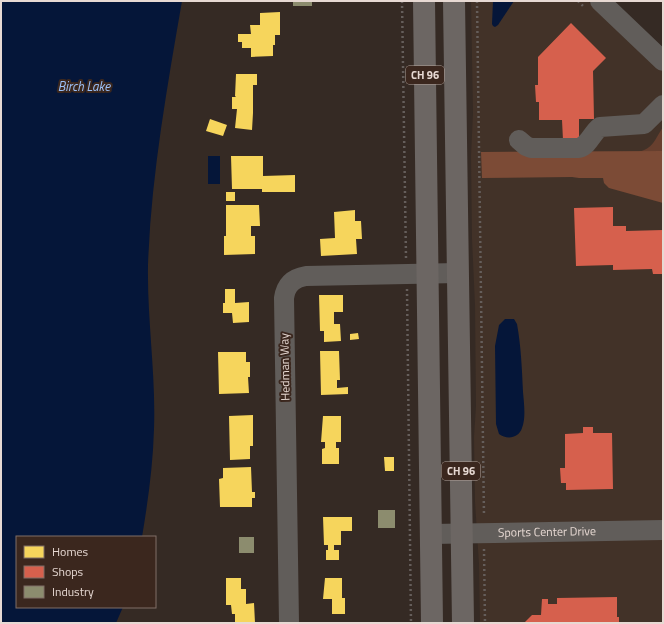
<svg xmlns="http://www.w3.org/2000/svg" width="664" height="624" viewBox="0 0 664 624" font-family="'Titillium Web',sans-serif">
  <rect width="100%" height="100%" fill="#352a24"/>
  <path fill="#423228" d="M471,1H588L663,72V623H480L479,564L475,502L474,437L476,406L475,305L472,239L471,156L473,113Z"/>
  <path fill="#673f2e" d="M663,127V151L638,152C653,149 655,139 663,127Z"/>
  <path fill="#7c4b36" d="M663,151V203L609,188L604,183L603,178H579L572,177L482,178L481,152Z"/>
  <g fill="#051639">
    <path d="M1,1H182C167,88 151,177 148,265C147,320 156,374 154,429C153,465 148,501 142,537H17V607H123L116,623H1Z"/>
    <path d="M493,1H514L498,25L495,27L493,26L492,24Z"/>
    <rect x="208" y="156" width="12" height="28"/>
    <path d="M505,319H514L517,324C521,346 522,369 523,392C524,403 526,418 522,428C519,438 507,440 499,434L496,424L495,346L499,325Z"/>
  </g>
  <g fill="#f6d55c">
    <path d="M280,12V35H275V45H273V56L251,57V48H242V42H238V34H251L250,25H260V13Z"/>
    <path d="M236,74H257V85H253V113L252,130L235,128L237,109H232V97H236L235,96Z"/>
    <path d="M210,119L227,125L223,136L206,131Z"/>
    <path d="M231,156H263V176L295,175V192H262V189H232Z"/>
    <rect x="226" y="192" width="9" height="9"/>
    <path d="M226,205H259L260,226H251V236H255V254L224,255V236H226Z"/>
    <path d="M355,210V221H361L362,239H356L357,254L321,256L320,239L335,238L334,212Z"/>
    <path d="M225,289H235V303L249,302V322L233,323L232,313H223V303H225Z"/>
    <path d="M319,295H343V312H334V324H340L341,341L324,342V331H320Z"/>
    <path d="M358,333L359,339L350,340V334Z"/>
    <path d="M320,351H339L340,380H337V388L348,387V394L321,395Z"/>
    <path d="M218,352H246V362H250V377H248L249,393L219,394Z"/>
    <path d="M253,415V446H250V459L230,460L229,416Z"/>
    <path d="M323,416H341V442H336V448H339V464H322V449L325,448V442H321Z"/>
    <path d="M384,457H394V471H385Z"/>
    <path d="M251,467L252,492H255V498H252V507H220L219,479L223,478V468Z"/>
    <path d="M323,517H352V531H341V545H334V550H339V560H326V550H328V545H324Z"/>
    <path d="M226,578H241V589H246V604L254,603L255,623H235V614H232L231,605H226Z"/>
    <path d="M325,578H342V598H345V614H332V599H323Z"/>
  </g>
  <g fill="#d6604d">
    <path d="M571,23L606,58L593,71L594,119H579V139L563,140L562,120H539V102H536L535,85H538V57Z"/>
    <path d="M613,207V226H626V231L663,230V274H653L652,269L613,270V265L576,266L574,208Z"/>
    <path d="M583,427H593V433H612L613,489L566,490V483H561L560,468H565V434L583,433Z"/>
    <path d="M617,597V617H619V623H524L532,615H541L542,599H548V604H557V598Z"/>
  </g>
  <g fill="#8c8c6e">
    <rect x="293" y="1" width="19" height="5"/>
    <rect x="378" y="510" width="17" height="18"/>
    <rect x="239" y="537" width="15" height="16"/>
  </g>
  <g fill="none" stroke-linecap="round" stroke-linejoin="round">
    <g stroke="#655e5b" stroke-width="2.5" stroke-dasharray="2 3" stroke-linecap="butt">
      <path d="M402,1L406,258"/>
      <path d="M477,1L484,516"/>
      <path d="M578,1L584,7"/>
      <path d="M407,289L411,623"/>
      <path d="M484,549L485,623"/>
    </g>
    <g stroke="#615d5a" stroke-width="20">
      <path d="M600,1L663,61"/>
      <path d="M519,140L526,146L531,148H579C589,145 592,133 600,127L644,124L663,105"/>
      <path id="s1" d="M431,534L663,530"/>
      <path d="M289,623L284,298C286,284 294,278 306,276L458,273"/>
    </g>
    <g stroke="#6c6663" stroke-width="22">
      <path d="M424,1L432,623"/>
      <path d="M454,1L463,623"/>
    </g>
  </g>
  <g text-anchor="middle" stroke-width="4" stroke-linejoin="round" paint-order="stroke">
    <g fill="#3b271e" stroke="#b3a49d" stroke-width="1">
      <rect x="406" y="66" width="38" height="18" rx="3"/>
      <rect x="442" y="462" width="38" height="18" rx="3"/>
    </g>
    <g font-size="11" font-weight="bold" fill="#e7d9d3">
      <text x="425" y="79">CH 96</text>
      <text x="461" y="475">CH 96</text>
    </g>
    <g font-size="12" fill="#e7d9d3" stroke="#3b271e">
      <text transform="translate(285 367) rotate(-91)" y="4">Hedman Way</text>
      <text dy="4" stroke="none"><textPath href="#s1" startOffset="116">Sports Center Drive</textPath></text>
    </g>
    <g font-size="13" font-style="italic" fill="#9cc1f9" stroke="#3b271e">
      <text x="84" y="91">Birch Lake</text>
    </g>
  </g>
  <rect width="664" height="624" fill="none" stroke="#e7d9d3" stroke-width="4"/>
  <rect x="16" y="536" width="140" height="72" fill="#3b271e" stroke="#806e66"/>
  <rect x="24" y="546" width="20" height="12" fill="#f6d55c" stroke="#806e66"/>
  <text x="52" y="556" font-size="12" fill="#e7d9d3">Homes</text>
  <rect x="24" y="566" width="20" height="12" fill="#d6604d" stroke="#806e66"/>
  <text x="52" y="576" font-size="12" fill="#e7d9d3">Shops</text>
  <rect x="24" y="586" width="20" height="12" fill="#8c8c6e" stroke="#806e66"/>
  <text x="52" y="596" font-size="12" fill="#e7d9d3">Industry</text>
</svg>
